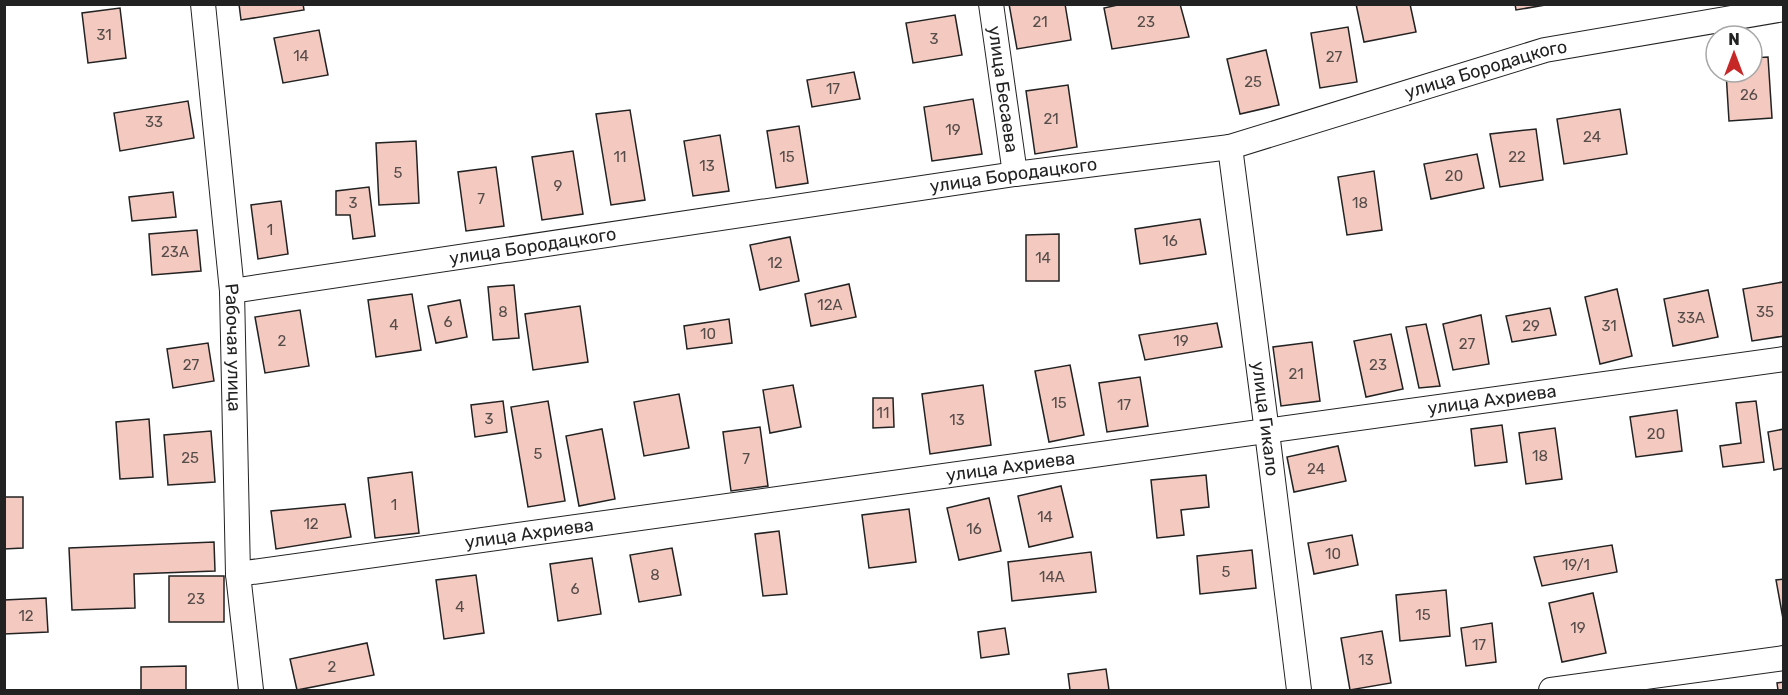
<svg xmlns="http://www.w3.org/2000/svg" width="1788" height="695" viewBox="0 0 1788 695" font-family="Rubik,sans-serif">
  <rect width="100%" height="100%" fill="#fff"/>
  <g fill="#f3c9c0" stroke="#222" stroke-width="1.5">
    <path d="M239,4H303L304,10L241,20Z"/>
    <path d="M1009,4H1065L1071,40L1017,49Z"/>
    <path d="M1122,4H1180L1189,37L1112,49L1104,8Z"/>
    <path d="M1356,4H1410L1416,32L1364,42Z"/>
    <path d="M1515,4H1551L1516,10Z"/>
    <path d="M120,8L126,58L88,63L82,13Z"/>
    <path d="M955,15L962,55L913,63L906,23Z"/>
    <path d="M1348,27L1357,82L1320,88L1311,33Z"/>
    <path d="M319,30L328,75L283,83L274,38Z"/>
    <path d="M1266,50L1279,105L1240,114L1227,59Z"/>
    <path d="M1768,57L1772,118L1729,121L1726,72H1752V58Z"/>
    <path d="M854,72L860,99L812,107L807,80Z"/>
    <path d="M1068,85L1077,147L1035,154L1026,91Z"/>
    <path d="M973,99L982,154L932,161L924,107Z"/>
    <path d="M188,101L194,138L120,151L114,113Z"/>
    <path d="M1620,109L1627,154L1564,164L1557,119Z"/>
    <path d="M630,110L645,200L611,205L596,114Z"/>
    <path d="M799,126L808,183L776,188L767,131Z"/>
    <path d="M1536,129L1543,180L1500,187L1490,134Z"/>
    <path d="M720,135L729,191L693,196L684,141Z"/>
    <path d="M416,141L419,203L379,205L376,143Z"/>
    <path d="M573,151L583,214L542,220L532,157Z"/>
    <path d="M1477,154L1484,188L1431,199L1424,164Z"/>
    <path d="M496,167L504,226L466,231L458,172Z"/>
    <path d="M1374,171L1382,230L1347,235L1338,177Z"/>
    <path d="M369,187L375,236L353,239L350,215H336V191Z"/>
    <path d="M173,192L176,217L132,221L129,197Z"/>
    <path d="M281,201L288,254L258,259L251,205Z"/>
    <path d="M1200,219L1206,254L1140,264L1135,229Z"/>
    <path d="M197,230L201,271L152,275L149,234Z"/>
    <path d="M1059,234V281H1026V235Z"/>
    <path d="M790,237L799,281L760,290L750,245Z"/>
    <path d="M1783,282L1784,336L1752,341L1743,289Z"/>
    <path d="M849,284L856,317L811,326L805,294Z"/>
    <path d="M514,285L519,338L493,340L488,287Z"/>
    <path d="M1617,289L1632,356L1600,364L1585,297Z"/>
    <path d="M1708,290L1718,337L1673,346L1664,299Z"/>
    <path d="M412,294L421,350L376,357L368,300Z"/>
    <path d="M460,300L467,337L436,343L428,306Z"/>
    <path d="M580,306L588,362L533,370L525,314Z"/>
    <path d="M1550,308L1556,335L1512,342L1506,316Z"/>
    <path d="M300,310L309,366L265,373L255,317Z"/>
    <path d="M1481,315L1489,364L1453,370L1443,324Z"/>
    <path d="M729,319L732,343L687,349L684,326Z"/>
    <path d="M1217,323L1222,347L1145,360L1139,335Z"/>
    <path d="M1426,324L1440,386L1419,388L1406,327Z"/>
    <path d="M1391,334L1403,389L1366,397L1354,341Z"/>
    <path d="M1312,342L1320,401L1281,406L1273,347Z"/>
    <path d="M208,343L214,381L173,388L167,349Z"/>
    <path d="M1070,365L1084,435L1049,442L1035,371Z"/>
    <path d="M1140,377L1148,426L1107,432L1099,383Z"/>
    <path d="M793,385L801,427L770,433L763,390Z"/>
    <path d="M983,385L991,445L930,454L922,394Z"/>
    <path d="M679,394L689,448L644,456L634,402Z"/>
    <path d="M873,398H893L894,427L873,428Z"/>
    <path d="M503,401L507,432L475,437L471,405Z"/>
    <path d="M548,401L565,501L528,507L511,407Z"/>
    <path d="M1756,401L1764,462L1723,467L1720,446L1741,443L1736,403Z"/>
    <path d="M1677,410L1682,451L1636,457L1630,417Z"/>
    <path d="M149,419L153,477L120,479L116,422Z"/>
    <path d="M1502,425L1507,462L1475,466L1471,429Z"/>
    <path d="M760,427L768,486L731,491L723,432Z"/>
    <path d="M1555,428L1562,479L1526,484L1519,433Z"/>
    <path d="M602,429L615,499L579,506L566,436Z"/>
    <path d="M1784,429V468L1774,470L1768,432Z"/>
    <path d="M211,431L215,482L168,485L164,435Z"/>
    <path d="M1338,446L1346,481L1294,492L1287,457Z"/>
    <path d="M412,472L419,533L375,538L368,478Z"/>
    <path d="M1206,475L1209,507L1181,510L1184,535L1157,538L1151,480Z"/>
    <path d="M1061,486L1073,537L1029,547L1018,496Z"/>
    <path d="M4,497H23V548L4,549Z"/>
    <path d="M989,498L1001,551L959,560L947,508Z"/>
    <path d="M345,504L351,537L276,549L271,511Z"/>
    <path d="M909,509L916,562L869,568L862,515Z"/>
    <path d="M779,531L787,594L763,596L755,534Z"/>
    <path d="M1352,535L1358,565L1314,574L1308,543Z"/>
    <path d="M214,542L215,571L134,574L135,608L72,610L69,548Z"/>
    <path d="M1612,545L1617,572L1542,586L1534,557Z"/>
    <path d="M672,548L681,595L639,602L630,555Z"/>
    <path d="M1252,550L1256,588L1200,594L1197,556Z"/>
    <path d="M1091,552L1096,592L1012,601L1008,562Z"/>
    <path d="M592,558L601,614L558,621L550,564Z"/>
    <path d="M476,575L484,633L444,639L436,580Z"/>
    <rect x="169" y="576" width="55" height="46"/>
    <path d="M1784,579V624L1776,580Z"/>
    <path d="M1446,590L1450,636L1400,641L1396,595Z"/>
    <path d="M1593,593L1606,653L1562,662L1549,603Z"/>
    <path d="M46,598L48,632L4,634V600Z"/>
    <path d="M1492,623L1496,662L1466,666L1461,628Z"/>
    <path d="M1005,628L1009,654L981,658L978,632Z"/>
    <path d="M1382,631L1391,683L1350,690L1341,638Z"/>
    <path d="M367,643L374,675L297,690L290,659Z"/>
    <path d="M186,666V690H141V667Z"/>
    <path d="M1106,669L1109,690H1070L1068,674Z"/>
    <path d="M1784,682V690H1778L1777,683Z"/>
  </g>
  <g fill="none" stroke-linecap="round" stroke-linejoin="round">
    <defs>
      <g id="street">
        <path id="s1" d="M203,4L232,291L238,574L251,690"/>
        <path id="s2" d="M991,4L1015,174"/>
        <path id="s3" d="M1230,147L1267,432L1299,690"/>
        <path id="s4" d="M232,291L1015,174L1230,147L1545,50L1784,9"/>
        <path id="s5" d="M238,574L1784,359"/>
        <path d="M1551,690L1784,658"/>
      </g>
    </defs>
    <use href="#street" stroke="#222" stroke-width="26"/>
    <use href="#street" stroke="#fff" stroke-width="24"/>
  </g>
  <g text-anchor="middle" stroke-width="4.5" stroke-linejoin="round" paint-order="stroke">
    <g font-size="15" fill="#564c4a">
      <text x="1040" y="27">21</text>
      <text x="1146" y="27">23</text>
      <text x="104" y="40">31</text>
      <text x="934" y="44">3</text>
      <text x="301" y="61">14</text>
      <text x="1334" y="62">27</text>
      <text x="1253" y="87">25</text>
      <text x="833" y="94">17</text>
      <text x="1749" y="100">26</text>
      <text x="1051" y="124">21</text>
      <text x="154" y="127">33</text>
      <text x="953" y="135">19</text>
      <text x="1592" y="142">24</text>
      <text x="620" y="162">11</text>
      <text x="787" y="162">15</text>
      <text x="1517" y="162">22</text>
      <text x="707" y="171">13</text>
      <text x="398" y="178">5</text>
      <text x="1454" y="181">20</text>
      <text x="558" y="191">9</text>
      <text x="481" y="204">7</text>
      <text x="353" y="208">3</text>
      <text x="1360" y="208">18</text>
      <text x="270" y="235">1</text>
      <text x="1170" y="246">16</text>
      <text x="175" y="257">23А</text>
      <text x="1043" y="263">14</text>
      <text x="775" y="268">12</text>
      <text x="830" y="310">12А</text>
      <text x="503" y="317">8</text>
      <text x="1765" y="317">35</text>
      <text x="1691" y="323">33А</text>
      <text x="448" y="327">6</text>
      <text x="394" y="330">4</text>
      <text x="1531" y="331">29</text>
      <text x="1609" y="331">31</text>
      <text x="708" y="339">10</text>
      <text x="282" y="346">2</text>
      <text x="1181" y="346">19</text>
      <text x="1467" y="349">27</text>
      <text x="191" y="370">27</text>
      <text x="1378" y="370">23</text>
      <text x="1296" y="379">21</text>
      <text x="1059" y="408">15</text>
      <text x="1124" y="410">17</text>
      <text x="883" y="418">11</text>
      <text x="489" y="424">3</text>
      <text x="957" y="425">13</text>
      <text x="1656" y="439">20</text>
      <text x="538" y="459">5</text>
      <text x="1540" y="461">18</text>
      <text x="190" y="463">25</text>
      <text x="746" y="464">7</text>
      <text x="1316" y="474">24</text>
      <text x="394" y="510">1</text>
      <text x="1045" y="522">14</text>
      <text x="311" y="529">12</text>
      <text x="974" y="534">16</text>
      <text x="1333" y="559">10</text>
      <text x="1576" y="570">19/1</text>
      <text x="1226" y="577">5</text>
      <text x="655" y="580">8</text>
      <text x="1052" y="582">14А</text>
      <text x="575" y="594">6</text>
      <text x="196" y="604">23</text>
      <text x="460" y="612">4</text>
      <text x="1423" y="620">15</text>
      <text x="26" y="621">12</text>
      <text x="1578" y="633">19</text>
      <text x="1479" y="650">17</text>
      <text x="1366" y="665">13</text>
      <text x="332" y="672">2</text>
    </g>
    <g font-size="18" fill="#222" stroke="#fff">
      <text dy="6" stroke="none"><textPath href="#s4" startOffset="1276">улица Бородацкого</textPath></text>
      <text dy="6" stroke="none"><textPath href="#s2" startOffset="86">улица Бесаева</textPath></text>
      <text dy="6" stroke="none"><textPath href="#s4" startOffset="790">улица Бородацкого</textPath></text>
      <text dy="6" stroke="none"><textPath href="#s4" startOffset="304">улица Бородацкого</textPath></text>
      <text dy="6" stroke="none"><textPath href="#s1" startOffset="345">Рабочая улица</textPath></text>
      <text dy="6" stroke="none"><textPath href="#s5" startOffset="1266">улица Ахриева</textPath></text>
      <text dy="6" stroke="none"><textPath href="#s3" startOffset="274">улица Гикало</textPath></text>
      <text dy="6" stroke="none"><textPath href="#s5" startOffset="780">улица Ахриева</textPath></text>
      <text dy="6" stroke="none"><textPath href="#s5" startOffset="294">улица Ахриева</textPath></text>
    </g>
  </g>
  <rect width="1788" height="695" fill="none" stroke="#222222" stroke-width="12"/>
  <g transform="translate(1734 54)"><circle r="28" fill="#ffffff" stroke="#a7a7a7" stroke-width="1.5"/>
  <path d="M0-4.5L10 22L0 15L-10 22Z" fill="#c62828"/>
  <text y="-9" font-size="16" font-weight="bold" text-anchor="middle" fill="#222222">N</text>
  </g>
</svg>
